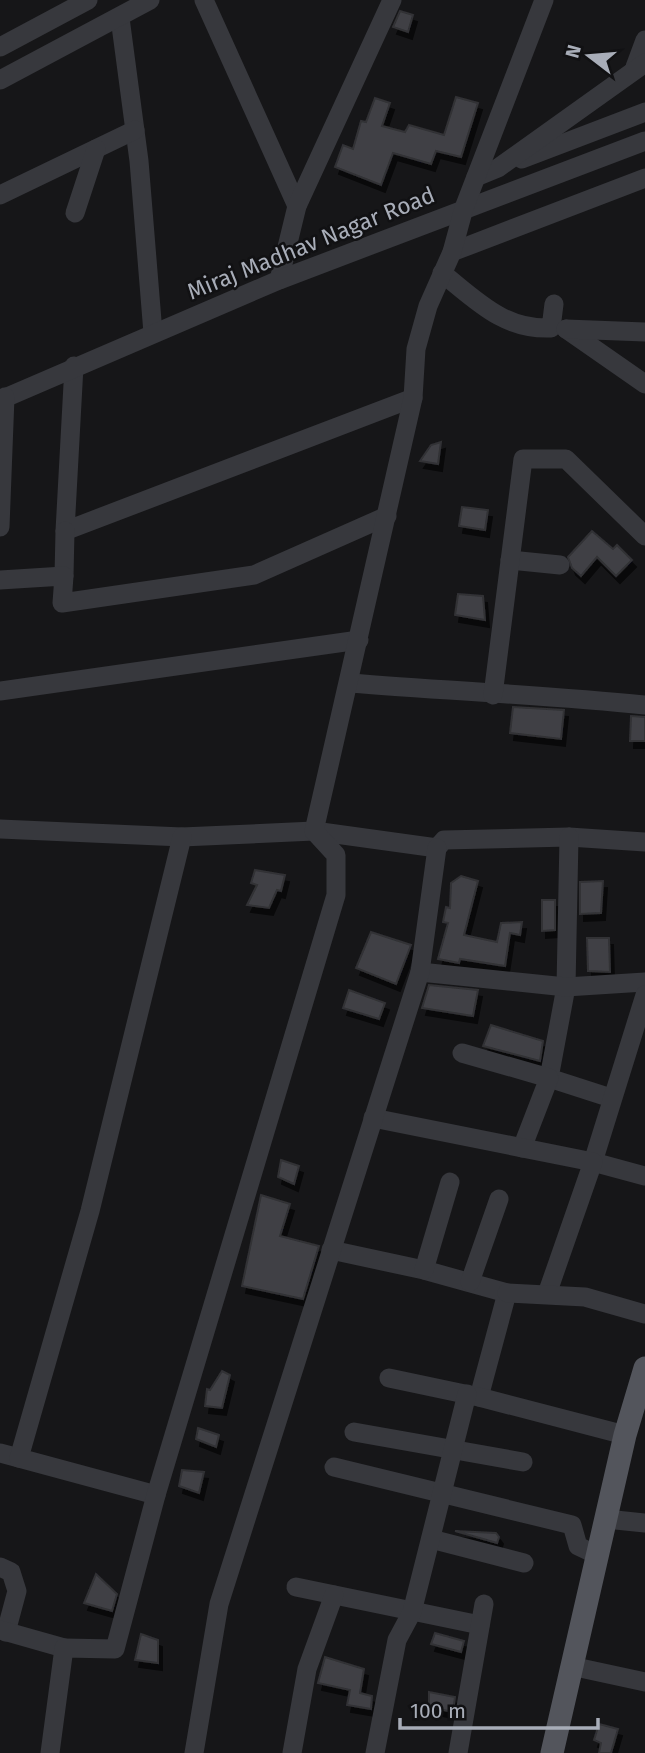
<svg xmlns="http://www.w3.org/2000/svg" width="645" height="1753" viewBox="0 0 645 1753" font-family="'Fira Sans',sans-serif">
  <defs>
    <filter id="shadow"><feDropShadow dx="4" dy="7" stdDeviation="0" flood-color="#0009"/></filter>
  </defs>
  <rect width="100%" height="100%" fill="#161618"/>
  <g fill="#404145" stroke="#303034" stroke-width="2" filter="url(#shadow)">
    <path d="M400,11L413,15L408,32L393,27Z"/>
    <path d="M456,97L478,103L461,157L436,151L431,164L393,153L381,185L335,167L343,145L353,149L361,121L366,122L375,98L390,103L382,126L405,132L409,125L444,135Z"/>
    <path d="M441,442L438,464L420,461L431,445Z"/>
    <path d="M462,507L488,510L485,530L459,526Z"/>
    <path d="M592,531L613,549L617,545L632,560L616,576L597,557L581,576L572,568L568,557Z"/>
    <path d="M458,594L483,596L485,620L455,615Z"/>
    <path d="M513,707L564,710L561,739L510,733Z"/>
    <path d="M631,716L645,717V741H630Z"/>
    <path d="M255,870L285,875L281,891L277,890L269,908L247,905L257,885L251,883Z"/>
    <path d="M461,876L478,881L464,935L497,942L501,923L522,922L520,935L510,933L505,966L460,959L459,963L438,959L448,923L443,922L446,907L450,908L451,883Z"/>
    <path d="M603,881L601,913L580,914V882Z"/>
    <path d="M542,900H555V930L542,931Z"/>
    <path d="M371,932L411,945L396,984L356,968Z"/>
    <path d="M587,938H609L610,972L588,971Z"/>
    <path d="M429,985L478,990L473,1016L422,1008Z"/>
    <path d="M349,990L385,1003L379,1019L343,1008Z"/>
    <path d="M491,1025L543,1041L540,1061L483,1046Z"/>
    <path d="M281,1160L299,1166L294,1184L278,1177Z"/>
    <path d="M261,1195L290,1204L280,1236L319,1246L303,1299L242,1286Z"/>
    <path d="M222,1371L230,1375L222,1408L205,1406L207,1389L210,1390Z"/>
    <path d="M198,1428L219,1435L216,1447L196,1439Z"/>
    <path d="M182,1470L204,1472L199,1493L179,1486Z"/>
    <path d="M455,1531L496,1533L499,1537L497,1543Z"/>
    <path d="M96,1574L117,1594L112,1611L84,1603Z"/>
    <path d="M435,1633L464,1641L461,1652L431,1644Z"/>
    <path d="M141,1634L158,1640V1663L135,1660Z"/>
    <path d="M325,1657L364,1669L360,1693L372,1696L371,1709L347,1705L350,1690L318,1683Z"/>
    <path d="M429,1692L455,1697L453,1712L429,1707Z"/>
    <path d="M599,1724L618,1729L611,1753H599L601,1743L594,1740Z"/>
  </g>
  <g fill="none" stroke-linecap="round" stroke-linejoin="round">
    <g stroke="#37383d" stroke-width="19">
      <path d="M204,0L297,206"/>
      <path d="M120,18L139,161L153,333"/>
      <path d="M0,47L88,0"/>
      <path d="M635,67L645,40"/>
      <path d="M0,80L150,0"/>
      <path d="M522,159L645,112"/>
      <path d="M476,177L498,168L645,63"/>
      <path d="M0,195L135,130"/>
      <path d="M75,213L96,149"/>
      <path d="M452,252L645,178"/>
      <path d="M442,273C477,301 504,330 551,328L554,304"/>
      <path d="M279,280L297,206L392,0"/>
      <path d="M566,329L645,384"/>
      <path d="M566,329L645,332"/>
      <path d="M74,366L65,531L413,398"/>
      <path d="M0,400L279,280L645,141"/>
      <path d="M0,527L5,397"/>
      <path d="M510,560L560,565"/>
      <path d="M64,576L65,531"/>
      <path d="M0,580L64,576L62,603L254,575L387,516"/>
      <path d="M350,683C448,691 547,695 645,705"/>
      <path d="M0,691L359,640"/>
      <path d="M493,695L523,459H566L645,536"/>
      <path d="M0,829L182,837L314,831L437,848L444,840L569,837L645,842"/>
      <path d="M569,837L566,987L549,1078L611,1098"/>
      <path d="M420,972L566,987L645,982"/>
      <path d="M645,995L593,1162L645,1176"/>
      <path d="M462,1053L549,1078L522,1148"/>
      <path d="M373,1118L593,1162L547,1294"/>
      <path d="M331,1250L424,1270L507,1293L479,1397L389,1378"/>
      <path d="M424,1270L450,1182"/>
      <path d="M470,1282L499,1199"/>
      <path d="M507,1293L585,1297L645,1314"/>
      <path d="M479,1397L625,1435"/>
      <path d="M354,1432L523,1462"/>
      <path d="M0,1453L19,1458"/>
      <path d="M334,1467L572,1525L578,1546L597,1555"/>
      <path d="M156,1495L19,1458L90,1211L182,837"/>
      <path d="M606,1519L645,1523"/>
      <path d="M431,1539L524,1563"/>
      <path d="M0,1567L11,1572L17,1591L6,1632"/>
      <path d="M296,1587L480,1625"/>
      <path d="M0,1630L64,1648"/>
      <path d="M571,1666L645,1682"/>
      <path d="M50,1753L64,1648L115,1649L156,1495L336,895V855L314,831L413,398L416,349L428,306L452,252L464,208L544,0"/>
      <path d="M194,1753L219,1604L420,972L437,848"/>
      <path d="M292,1753L307,1669L334,1595"/>
      <path d="M375,1753L397,1640L412,1612L467,1394"/>
      <path d="M458,1753L484,1604"/>
    </g>
    <path stroke="#53555c" stroke-width="23" d="M552,1753L625,1435L645,1368"/>
  </g>
  <g text-anchor="middle" stroke-width="5" stroke-linejoin="round" paint-order="stroke">
    <g font-size="23" fill="#a8adb8" stroke="#111113">
      <text transform="translate(311 243) rotate(-22)" y="8">Miraj Madhav Nagar Road</text>
    </g>
  </g>
  <g transform="translate(589 56) rotate(286)" stroke="#111113" stroke-width="5" paint-order="stroke">
  <path d="M0-5L12 26L0 18L-12 26Z" fill="#a8adb8"/>
  <text y="-10" font-size="19" font-weight="bold" text-anchor="middle" fill="#a8adb8">N</text>
  </g>
  <path d="M400 1718v10h198v-10" fill="none" stroke="#a8adb8" stroke-width="3.5"/>
  <text x="410" y="1718" font-size="21" fill="#a8adb8" stroke="#111113" stroke-width="5" paint-order="stroke">100 m</text>
</svg>
